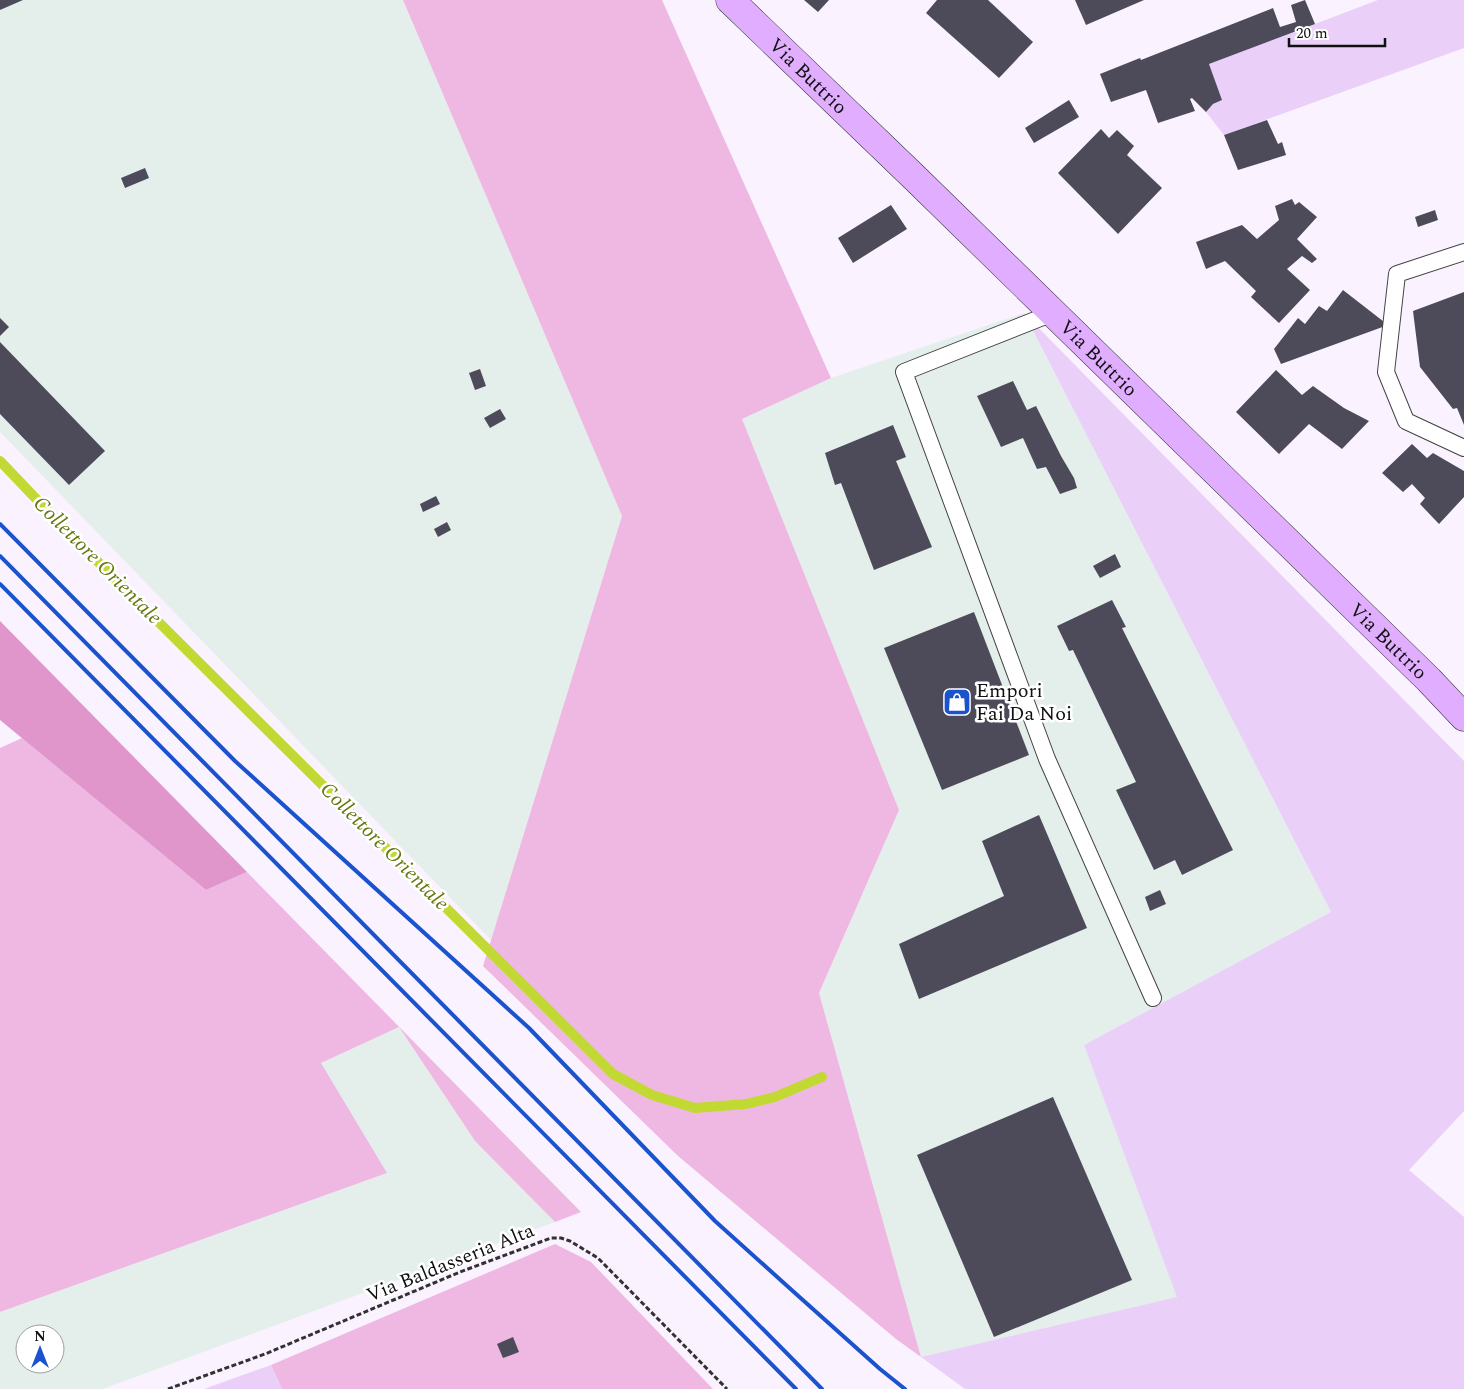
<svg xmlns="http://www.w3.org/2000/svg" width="1464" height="1389" viewBox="0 0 1464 1389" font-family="Spectral,serif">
  <rect width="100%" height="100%" fill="#faf3ff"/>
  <g fill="#e4efeb" fill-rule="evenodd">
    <path d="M0,0H403L622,516L491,940L0,432Z"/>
    <path d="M1024,313L1331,912L1084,1045L1178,1297L921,1357L819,993L899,810L741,419L831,378Z"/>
    <path d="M399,1027L475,1141L555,1222L103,1389H0V1312L387,1173L321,1063ZM25,1334H55V1364H25Z"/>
  </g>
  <g fill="#ead0f8">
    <path d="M1378,0H1464V48L1224,135L1206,112L1213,104L1222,100L1209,64Z"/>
    <path d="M1024,313L1464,761V1111L1409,1170L1464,1217V1389H965L921,1357L1177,1297L1084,1045L1331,912Z"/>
    <path d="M271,1365L282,1389H204Z"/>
  </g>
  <g fill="#eeb8e2">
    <path d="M403,0H662L831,378L742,419L899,810L819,993L921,1357L896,1339L678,1156L483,966L622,516Z"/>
    <path d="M22,738L206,890L247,872L581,1212L555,1222L475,1141L399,1027L321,1063L387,1173L0,1312V748Z"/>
    <path d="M555,1244L591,1262L713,1389H282L271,1365Z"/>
  </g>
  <path fill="#e096cb" d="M0,621L247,872L206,890L0,720Z"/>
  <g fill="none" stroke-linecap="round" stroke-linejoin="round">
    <path stroke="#c3d933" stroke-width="10" d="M0,461L63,527L613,1074L652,1095L695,1108L746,1104L775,1097L822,1077"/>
  </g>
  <g fill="#4d4b5a">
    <path d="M0,0H23L0,10Z"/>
    <path d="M804,0H829L818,12Z"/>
    <path d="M937,0H988L1033,42L999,78L926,13Z"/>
    <path d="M1075,0H1144L1086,25Z"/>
    <path d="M1305,0L1315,24L1209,64L1222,100L1213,104L1206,112L1192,98L1190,99L1195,111L1158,123L1146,90L1111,102L1100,74L1140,58L1141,60L1273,8L1280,27L1296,22L1291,5Z"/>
    <path d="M1069,100L1079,117L1034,143L1025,128Z"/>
    <path d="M1267,120L1278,144L1282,142L1286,155L1238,170L1224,135Z"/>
    <path d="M1101,129L1109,138L1117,130L1134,146L1127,155L1162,188L1118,234L1058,173Z"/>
    <path d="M145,168L149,178L125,188L121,178Z"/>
    <path d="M1292,199L1295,205L1299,202L1317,217L1297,239L1317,259L1312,263L1302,256L1287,269L1310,290L1279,323L1251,297L1256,291L1225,261L1206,269L1196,242L1242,225L1257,239L1279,220L1275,206Z"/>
    <path d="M891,205L907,229L853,263L838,238Z"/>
    <path d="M1435,210L1438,220L1418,227L1415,217Z"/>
    <path d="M1343,290L1388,325L1281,364L1274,349L1298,318L1305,324L1319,306L1327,311Z"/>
    <path d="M1464,292V425L1457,408L1453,409L1420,367L1413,311Z"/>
    <path d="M0,318L9,327L0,336Z"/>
    <path d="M0,342L105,451L69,485L0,414Z"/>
    <path d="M480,369L486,386L475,390L469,373Z"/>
    <path d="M1276,370L1302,395L1313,386L1344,408L1369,421L1342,449L1309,424L1279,454L1236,412Z"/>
    <path d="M1013,381L1027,410L1036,406L1061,456L1074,478L1077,488L1060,494L1046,467L1037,469L1023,438L1001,447L977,396Z"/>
    <path d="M500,409L506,419L490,428L484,418Z"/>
    <path d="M893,425L906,457L896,461L932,547L874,570L841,483L835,485L825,453Z"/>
    <path d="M1412,444L1427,458L1433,453L1464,471V497L1439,524L1420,504L1425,498L1412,484L1403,492L1382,473Z"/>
    <path d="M436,496L440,504L423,512L420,504Z"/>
    <path d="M447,522L451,530L438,537L434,529Z"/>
    <path d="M1115,554L1121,567L1100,578L1093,566Z"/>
    <path d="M1112,600L1126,627L1122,628L1233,850L1182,875L1175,860L1154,870L1116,790L1136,782L1073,650L1069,651L1057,626Z"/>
    <path d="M974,612L1029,755L942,790L884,648Z"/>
    <path d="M1039,815L1087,928L919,999L899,944L1004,896L982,841Z"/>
    <path d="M1160,890L1166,904L1150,911L1145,897Z"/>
    <path d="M1053,1097L1132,1280L994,1337L917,1155Z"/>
    <path d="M513,1337L519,1352L503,1358L497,1344Z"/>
  </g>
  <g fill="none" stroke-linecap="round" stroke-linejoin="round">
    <defs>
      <g id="lane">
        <path d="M1464,252L1397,274L1386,372L1406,421L1464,448"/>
        <path d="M1053,313L904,372L1047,759L1153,998"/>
      </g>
      <g id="secondary">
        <path id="s1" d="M730,0L915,178L1429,680L1464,717"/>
      </g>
    </defs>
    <use href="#lane" stroke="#434343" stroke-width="18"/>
    <use href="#secondary" stroke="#323232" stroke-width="29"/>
    <path stroke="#323232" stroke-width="3" stroke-dasharray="5 2.5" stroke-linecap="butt" d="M168,1389L265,1354L460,1272L551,1238H561L570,1241L598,1258L727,1389"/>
    <use href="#lane" stroke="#fff" stroke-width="16"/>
    <use href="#secondary" stroke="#e1aeff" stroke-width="28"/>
    <g stroke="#1b53ce" stroke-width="4">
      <path d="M0,524L235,761L529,1028L715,1221L795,1293L880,1369L905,1389"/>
      <path d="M0,556L822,1389"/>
      <path d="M0,584L796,1389"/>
    </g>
  </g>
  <defs>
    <symbol id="shop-square" viewBox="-11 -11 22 22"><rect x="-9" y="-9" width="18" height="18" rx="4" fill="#1b53ce" stroke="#fff"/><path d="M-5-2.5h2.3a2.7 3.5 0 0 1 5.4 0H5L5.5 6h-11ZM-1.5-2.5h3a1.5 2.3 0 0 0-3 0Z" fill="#fff"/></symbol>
  </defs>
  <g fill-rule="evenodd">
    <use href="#shop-square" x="941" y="686" width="32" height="32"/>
  </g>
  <g text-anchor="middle" stroke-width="5" stroke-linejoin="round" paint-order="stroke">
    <g font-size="20" fill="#101010" stroke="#fff">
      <text dy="7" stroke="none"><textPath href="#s1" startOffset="109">Via Buttrio</textPath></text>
      <text dy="7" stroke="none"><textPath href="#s1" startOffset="514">Via Buttrio</textPath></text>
      <text dy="7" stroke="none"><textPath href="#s1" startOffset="919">Via Buttrio</textPath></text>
      <text transform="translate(450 1262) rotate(-22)" y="7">Via Baldasseria Alta</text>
    </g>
    <g font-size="20" fill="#101010" stroke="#fff" text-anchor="start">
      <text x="976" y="697">Empori<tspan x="976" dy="23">Fai Da Noi</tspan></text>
    </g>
    <g font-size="21" font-style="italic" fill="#66770e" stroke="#fff">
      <text transform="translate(98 560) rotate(45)" y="7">Collettore Orientale</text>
      <text transform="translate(385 846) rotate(45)" y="7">Collettore Orientale</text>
    </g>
  </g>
  <g transform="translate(40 1349)"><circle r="24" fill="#ffffff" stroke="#9f9f9f"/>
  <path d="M0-4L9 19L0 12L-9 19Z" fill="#1b53ce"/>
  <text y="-8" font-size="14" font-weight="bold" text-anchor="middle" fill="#101010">N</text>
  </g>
  <path d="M1289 38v8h96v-8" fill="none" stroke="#101010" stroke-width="2.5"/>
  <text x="1296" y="38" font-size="15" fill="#101010" stroke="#ffffff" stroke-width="4" paint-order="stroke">20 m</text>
</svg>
